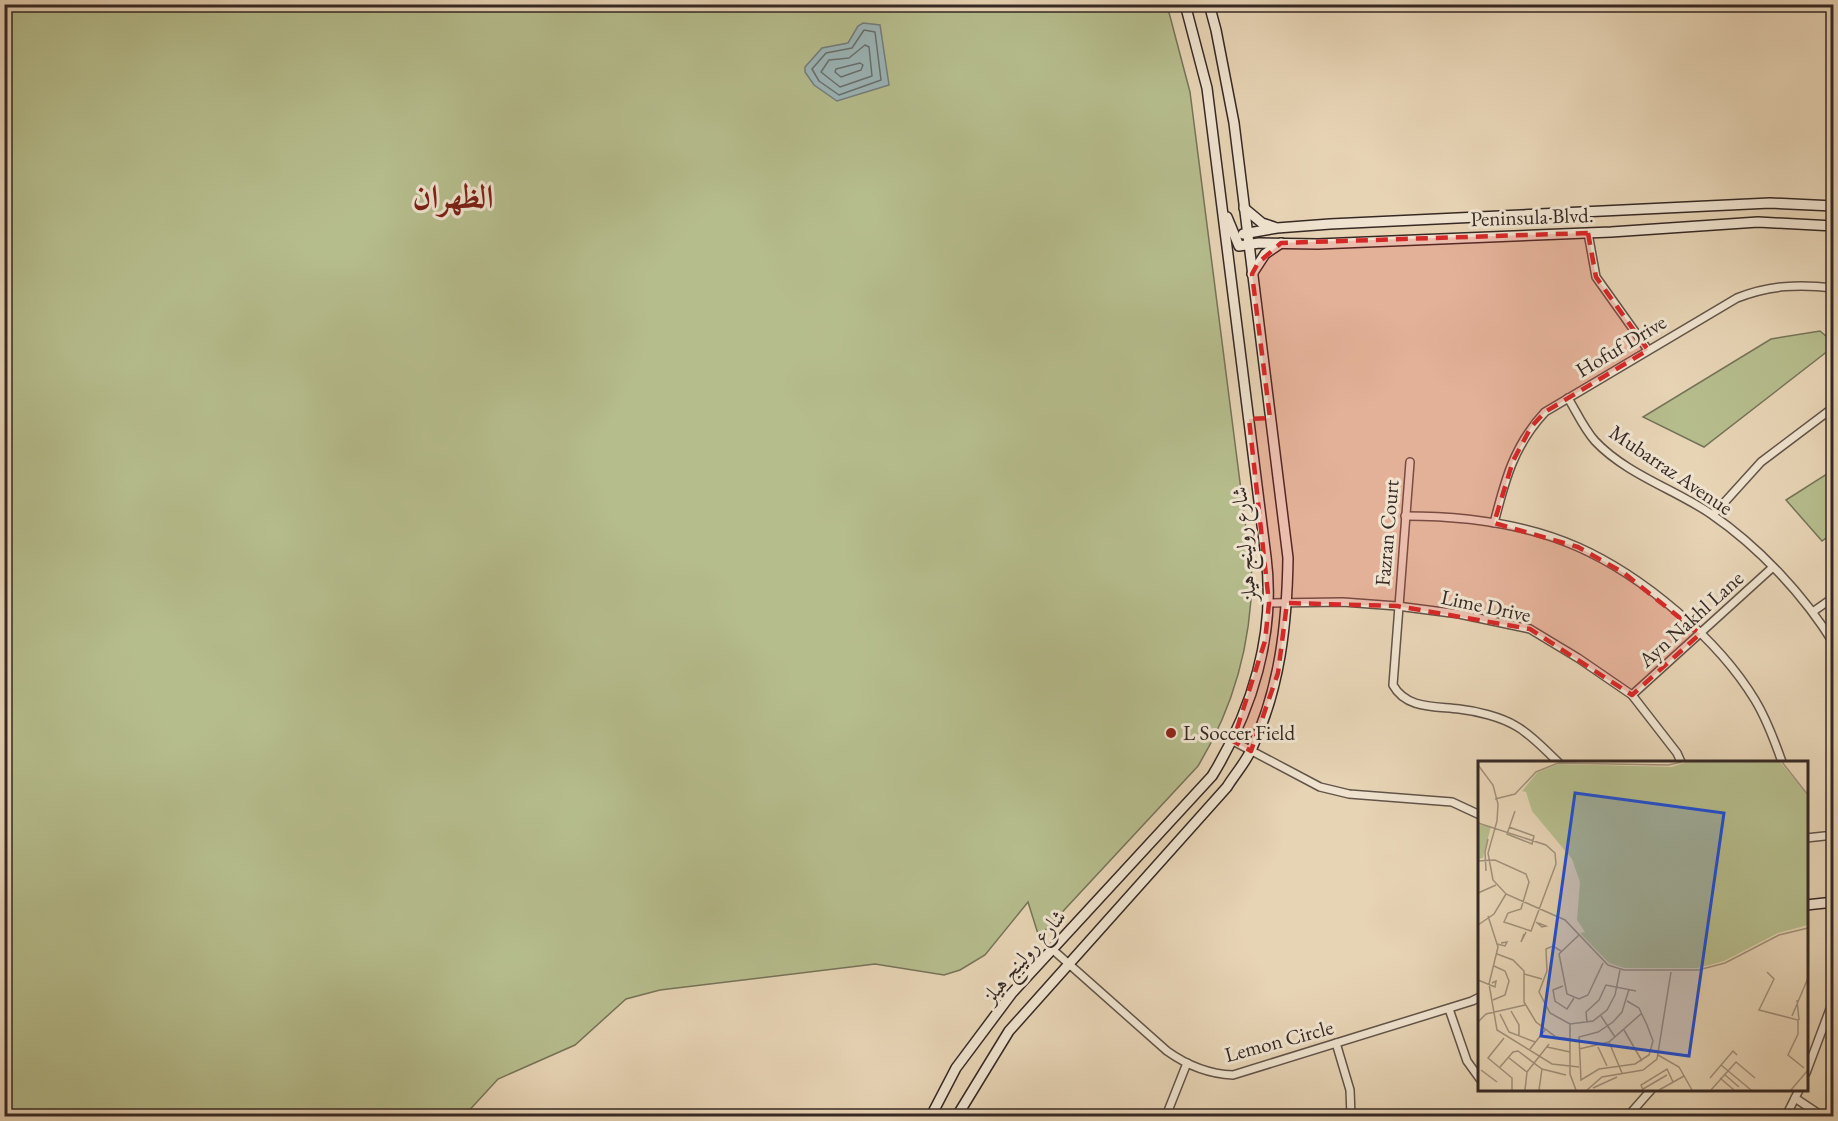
<svg xmlns="http://www.w3.org/2000/svg" width="1838" height="1121" viewBox="0 0 1838 1121" font-family="'EB Garamond',Amiri,serif">
  <rect width="100%" height="100%" fill="#e7d4b5"/>
  <filter id="stains"><feTurbulence type="fractalNoise" baseFrequency=".00333" numOctaves="4"/><feColorMatrix values="0 0 0 0 .2 0 0 0 0 .09 0 0 0 0 .02 0 0 0 .5 -.17"/></filter>
  <radialGradient id="worn" r=".72"><stop offset=".6" stop-color="#630" stop-opacity="0"/><stop offset="1" stop-color="#630" stop-opacity=".3"/></radialGradient>
  <g fill="#b6bd8d" stroke="#767359" stroke-width="1.5">
    <path d="M5,5H1167L1190,92L1252,576C1251,645 1234,707 1198,766L1039,937L1028,902L985,955L960,970L944,975L875,964L660,990L626,999L575,1045L498,1079L464,1116H5Z"/>
    <path d="M1820,331L1833,342V347L1704,447L1643,417L1771,339Z"/>
    <path d="M1833,470V533L1822,541L1786,500Z"/>
  </g>
  <path fill="#9bb5b8" stroke="#737d7d" stroke-width="1.5" d="M863,23L880,25L889,85L837,101L814,85L805,72V67L822,48L848,43L858,26Z"/>
  <g fill="none" stroke-linecap="round" stroke-linejoin="round">
    <g stroke="#686f6e" stroke-width="1.5">
      <path d="M864,30L875,32L881,80L839,95L819,81L812,69L826,53L852,48Z"/>
      <path d="M865,45L869,47L872,76L840,87L821,72L829,60L849,58Z"/>
      <path d="M860,63L863,65L861,70L841,77L835,72L836,69Z"/>
    </g>
    <defs>
      <g id="minor">
        <path d="M1588,233L1596,277L1648,350"/>
        <path d="M1568,398C1576,411 1584,429 1595,441C1626,474 1674,489 1711,514C1759,547 1804,595 1834,644"/>
        <path d="M1410,462L1393,685C1406,709 1435,706 1459,709C1477,711 1501,717 1516,726C1532,735 1545,750 1558,762"/>
        <path d="M1713,515L1761,462L1834,407"/>
        <path d="M1405,516C1463,516 1524,523 1578,547C1643,576 1718,639 1755,700C1766,718 1775,742 1782,762"/>
        <path d="M1494,523C1505,480 1514,445 1545,412L1737,298C1770,285 1799,284 1834,288"/>
        <path d="M1269,603L1343,602L1397,606L1459,614L1530,629L1578,658L1632,695L1677,753L1681,762"/>
        <path d="M1814,611L1834,597"/>
        <path d="M1632,695L1773,567"/>
        <path d="M1233,741L1320,787L1349,794L1452,802L1480,815"/>
        <path d="M1806,838L1834,835"/>
        <path d="M1052,949L1167,1051C1188,1066 1208,1074 1233,1075L1472,1001L1480,997"/>
        <path d="M1449,1009L1467,1061L1480,1079"/>
        <path d="M1336,1043L1350,1090L1351,1116"/>
        <path d="M1806,1073L1830,1009L1834,991"/>
        <path d="M1795,1098L1822,1116"/>
        <path d="M1166,1116L1187,1063"/>
        <path d="M1628,1116L1651,1090"/>
        <path d="M1786,1116L1799,1090"/>
      </g>
      <g id="secondary">
        <path d="M1244,208L1262,223L1274,227"/>
        <path d="M1227,217L1239,246L1259,243L1318,244L1611,232L1758,222L1834,226"/>
        <path d="M1243,234L1277,228L1330,224L1770,203L1834,206"/>
        <path d="M1252,274L1265,254L1281,243"/>
        <path d="M1806,905L1834,902"/>
        <path d="M931,1116L956,1068L1012,993L1212,776C1252,711 1276,634 1266,557L1207,88L1185,4"/>
        <path d="M957,1116L1009,1031L1227,787C1235,774 1246,762 1252,748C1280,688 1287,624 1288,558L1234,123L1216,30L1209,4"/>
      </g>
    </defs>
    <use href="#minor" stroke="#625449" stroke-width="10"/>
    <use href="#secondary" stroke="#362925" stroke-width="12"/>
    <use href="#minor" stroke="#efe3cf" stroke-width="7"/>
    <use href="#secondary" stroke="#efe3cf" stroke-width="9"/>
  </g>
  <path fill="#d62828" fill-opacity="0.2" stroke="#d62828" stroke-width="4.5" stroke-dasharray="12 8" stroke-linejoin="round" d="M1588,233L1596,277L1648,350L1545,412L1531,427L1513,461L1494,523L1578,547L1624,573L1700,634L1632,695L1530,629L1397,606L1287,603L1278,673L1251,751L1233,741L1265,641L1269,603L1249,419L1270,418L1252,274L1258,263L1281,243Z"/>
  <circle fill="#8f2418" stroke="#efe3cf" stroke-width="2" cx="1171" cy="733" r="6"/>
  <g text-anchor="middle" stroke-width="6" stroke-linejoin="round" paint-order="stroke">
    <g font-size="21" fill="#362925" stroke="#efe3cf">
      <text transform="translate(1532 217) rotate(-2)" y="7">Peninsula Blvd.</text>
      <text transform="translate(1621 346) rotate(-31)" y="7">Hofuf Drive</text>
      <text transform="translate(1671 470) rotate(34)" y="7">Mubarraz Avenue</text>
      <text transform="translate(1387 533) rotate(-85)" y="7">Fazran Court</text>
      <text transform="translate(1244 544) rotate(-95)" y="7">شارع رولينج هيلز</text>
      <text transform="translate(1486 606) rotate(12)" y="7">Lime Drive</text>
      <text transform="translate(1691 619) rotate(-42)" y="7">Ayn Nakhl Lane</text>
      <text transform="translate(1024 956) rotate(-49)" y="7">شارع رولينج هيلز</text>
      <text transform="translate(1279 1041) rotate(-15)" y="7">Lemon Circle</text>
    </g>
    <g font-size="21" fill="#362925" stroke="#efe3cf" text-anchor="start">
      <text x="1183" y="740">L Soccer Field</text>
    </g>
    <g font-size="33" font-weight="bold" fill="#7a1f14" stroke="#efe3cf">
      <text x="453" y="208">الظهران</text>
    </g>
  </g>
  <g transform="translate(1478 761)">
    <rect width="330" height="330" fill="#e7d4b5"/>
    <path d="M208,1H302L325,28L330,36V164L300,172L246,200L220,207H146L131,202L102,172L107,171L99,159L102,121L94,98L54,50L48,31L44,30L59,12L80,3L194,6ZM0,64L13,65L5,97L0,98Z" fill="#b6bd8d"/>
    <path fill="none" stroke="#a0907b" stroke-width="1.5" d="M304,1L330,34M0,4L15,24L20,43L19,60L10,92L15,119L28,133L87,159L130,204L146,209H220L247,202L301,174L330,167M17,38L37,33L58,11L80,2L190,4L204,1M0,62L68,84L77,92L78,103L53,170L26,161L30,152L43,148L51,121L48,113L17,99L0,100M31,66L56,75L54,83L29,73L37,50M8,110L7,91L10,78M0,132L18,124M10,155L20,186L11,223L19,269L74,303L101,306M58,161L64,166L68,165L60,162M0,164L16,153L28,133M46,173L43,181L48,171M101,174L81,193L89,233L101,238L110,234L125,202M19,183L27,185L29,181L23,182M83,190L75,185L68,188L69,210L61,231L72,252L92,263L115,260L129,249L137,234L142,209M19,193L35,199L46,210V241L58,261L78,276L92,278M289,211L296,218L281,249L320,259V273L310,294L326,307M46,213L64,218M0,219L17,226L18,220L14,222M85,225L75,229L77,240L89,248L96,237M15,239L27,234L31,220L27,210L16,205M319,239L321,259M149,240L161,247L169,264L175,280L171,294L157,303L121,308L103,319L101,276L120,271L135,261L144,251L151,228M33,250L41,264V274M22,253L31,271L57,281M123,255L137,276M314,255L330,217M0,261L8,253L47,244M109,261L108,251L121,239L128,224L158,230M92,263V313L98,329M146,269L164,300M26,277L10,297L34,317V329M131,281L144,312M69,286L92,291M120,286L129,305M52,288L67,269M101,288L131,281L164,252M180,294L201,306L214,329M31,297L49,311M243,304L273,329M22,306L35,291L40,290L64,308L88,314M3,309L19,321M246,313L261,326M232,317L255,290L259,294M242,317L256,329M115,327L139,316M165,328L189,314M47,329L49,311L71,283M61,329L64,308M109,329L124,316L165,309L179,298L193,211M165,329L163,324L189,308L195,321M181,329L206,315M233,329L258,301L277,317M313,329L330,309"/>
    <path fill="#1d4ed8" fill-opacity="0.15" stroke="#1d4ed8" stroke-width="3" d="M97,32L246,52L211,295L63,275Z"/>
    <rect width="330" height="330" fill="none" stroke="#362925" stroke-width="3"/>
  </g>
  <rect width="1838" height="1121" fill="none" stroke="#e7d4b5" stroke-width="24"/>
  <rect x="6" y="6" width="1826" height="1109" fill="none" stroke="#362925" stroke-width="3"/>
  <rect x="12" y="12" width="1814" height="1097" fill="none" stroke="#362925" stroke-width="1.5"/>
  <rect width="100%" height="100%" filter="url(#stains)"/>
  <rect width="100%" height="100%" fill="url(#worn)"/>
</svg>
